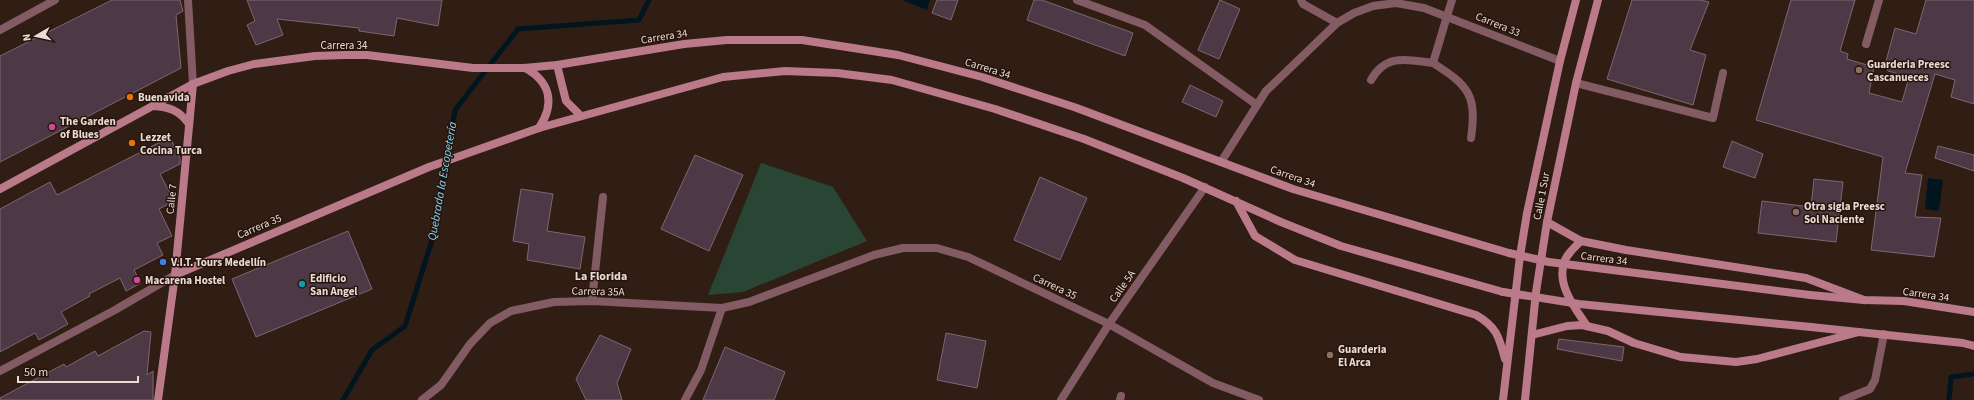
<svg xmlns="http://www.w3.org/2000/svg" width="1974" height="400" viewBox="0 0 1974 400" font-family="'Source Sans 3',sans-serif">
  <rect width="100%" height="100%" fill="#301d14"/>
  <path fill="#294634" d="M761,163L833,187L867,241L743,292L708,295Z"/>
  <g fill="#00151e">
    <path d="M902,0H930L927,10Z"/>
    <path d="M1928,178L1943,180L1939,211L1925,209Z"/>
  </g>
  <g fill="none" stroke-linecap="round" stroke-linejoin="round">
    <g stroke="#00151e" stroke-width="5">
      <path d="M343,400L372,350L405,326L433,237L455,110L518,29L639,20L649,0"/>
      <path d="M1949,400L1951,377L1974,374"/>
    </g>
  </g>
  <g fill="#4c3945" stroke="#7c6673">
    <path d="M112,0H180L183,11L176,15L181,68L0,162V56Z"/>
    <path d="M247,0H442L438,26L397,18L394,36L359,31V28L277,19L283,35L256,45L247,25L255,21Z"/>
    <path d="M937,0H958L951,20L932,13Z"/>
    <path d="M1034,0H1042L1133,33L1125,56L1027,20Z"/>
    <path d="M1220,0L1240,9L1219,59L1198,50Z"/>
    <path d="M1632,0H1701L1709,2L1690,50L1706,55L1693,105L1607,79Z"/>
    <path d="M1791,0H1855L1840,51L1848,54L1847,59L1874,67L1869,93L1902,102L1909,77L1888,71L1885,65L1895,28L1916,34L1926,0H1974V104L1951,97L1955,80L1935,74L1905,173L1922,175L1915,217L1941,218L1934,257L1871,250L1883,157L1756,120Z"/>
    <path d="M1190,85L1223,101L1216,117L1182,102Z"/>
    <path d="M170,137L180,158V164L160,174L174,201L159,209L172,236L157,243L163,255L134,270L141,283L126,291L120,278L89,294L90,296L61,312L68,324L39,340L35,333L0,352V209L50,182L57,195Z"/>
    <path d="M1732,141L1763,154L1755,178L1723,167Z"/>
    <path d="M1938,146L1974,155V171L1935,158Z"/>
    <path d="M695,155L743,175L709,251L661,229Z"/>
    <path d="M1040,177L1087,198L1060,260L1014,240Z"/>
    <path d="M1814,179L1843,182L1836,242L1758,233L1762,201L1811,207Z"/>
    <path d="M521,189L553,194L547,231L585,237L580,269L527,260L529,244L513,241Z"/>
    <path d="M348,231L372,289L256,337L232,279Z"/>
    <path d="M144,331L151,332L147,375L153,371V400H0V398L64,364L66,367L95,351L98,356Z"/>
    <path d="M946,333L986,341L977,388L937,380Z"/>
    <path d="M600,335L631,349L617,383L622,400H586L576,379Z"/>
    <path d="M1559,339L1624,347L1622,361L1557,349Z"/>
    <path d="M725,347L785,372L774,400H703Z"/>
  </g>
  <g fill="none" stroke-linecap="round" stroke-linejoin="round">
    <g stroke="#835b64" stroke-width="8">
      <path d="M1433,63C1469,86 1477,95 1471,138"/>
      <path d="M1371,80C1386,53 1407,60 1433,63L1447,16"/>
      <path d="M1576,83L1713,118L1723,73"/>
      <path d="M592,301L603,197"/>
      <path d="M685,400L701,370L722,308"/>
      <path d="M1120,400L1121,396"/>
      <path d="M1843,400L1870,389L1875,380L1884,334"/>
    </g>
    <g stroke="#835b64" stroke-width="8">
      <path d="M188,0L193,84"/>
      <path d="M1077,0L1145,25L1257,105"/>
      <path d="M1301,0L1303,4L1337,23"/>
      <path d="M1447,16L1452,0"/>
      <path d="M0,30L55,0"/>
      <path d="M1866,44L1879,0"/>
      <path d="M1221,162L1266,91L1337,23L1354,13L1373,6L1396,3L1424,8L1560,61"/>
      <path d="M0,371L115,310L175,275"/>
      <path d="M422,400L441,385L470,344L490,323L511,311L554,302L592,301L722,308L749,302L874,255L903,248H937L968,257L1109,324L1213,383L1259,400"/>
      <path d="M1061,400L1109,324L1205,187"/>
    </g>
    <g stroke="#ba7a89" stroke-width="8">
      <path d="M557,65L566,101L581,116"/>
      <path d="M525,68C551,82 555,104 539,128"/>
      <path d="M153,106C169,107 179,110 189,124"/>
      <path d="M0,189L193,84L228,71L254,64L315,56L345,55H367L473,68H524L557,65L684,44L727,40H802L898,55L982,77L1074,107L1293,189L1509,253"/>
      <path d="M1236,201L1255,236L1295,260L1476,315C1497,327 1499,337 1505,359"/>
      <path d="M1547,222L1581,241L1626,250L1806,278L1864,300"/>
      <path d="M1581,241C1575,247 1568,253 1565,260C1555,283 1575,308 1587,326"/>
      <path d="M175,275L429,167L539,128L723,77L785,71L837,73L892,80L995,109L1084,139L1183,178L1281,222L1341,246L1503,292"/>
      <path d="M1810,295L1864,300L1904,301L1974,312"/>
      <path d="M1811,327L1963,343L1974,346"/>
      <path d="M1532,335L1567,326L1582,325L1608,331L1634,343L1681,357L1736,362L1757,359L1859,332"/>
      <path d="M158,400L175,275L193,84"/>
      <path d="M1503,400L1520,256L1527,213L1560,61L1576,0"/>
      <path d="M1525,400L1536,292L1547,222L1576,83L1598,0"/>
    </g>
    <g stroke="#ba7a89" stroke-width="8">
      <path d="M1509,253L1549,262L1810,295"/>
      <path d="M1503,292L1579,304L1811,327"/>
    </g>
  </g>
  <g fill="#8d6e63" stroke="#26140b" stroke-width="1.5">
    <circle cx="1859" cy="70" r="4"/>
    <circle cx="1796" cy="212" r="4"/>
    <circle cx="1330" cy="355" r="4"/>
  </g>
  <g fill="#e8710a" stroke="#26140b" stroke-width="1.5">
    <circle cx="130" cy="97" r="4"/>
    <circle cx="132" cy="143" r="4"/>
  </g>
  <g fill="#d1479c" stroke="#26140b" stroke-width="1.5">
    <circle cx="52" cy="127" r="4"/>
    <circle cx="137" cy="280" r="4"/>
  </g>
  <circle fill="#3f7fe0" stroke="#26140b" stroke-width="1.5" cx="163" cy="262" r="4"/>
  <circle fill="#0f9aa8" stroke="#26140b" stroke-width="1.5" cx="302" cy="284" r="4"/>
  <g text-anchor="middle" stroke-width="3" stroke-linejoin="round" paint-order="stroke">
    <g font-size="11" fill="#e8dbd5" stroke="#26140b">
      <text transform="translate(1498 24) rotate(22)" y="4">Carrera 33</text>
      <text transform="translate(664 36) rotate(-9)" y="4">Carrera 34</text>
      <text x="344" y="49">Carrera 34</text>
      <text transform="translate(988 68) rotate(17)" y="4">Carrera 34</text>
      <text transform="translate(1293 176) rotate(19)" y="4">Carrera 34</text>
      <text transform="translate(1541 196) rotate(-79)" y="4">Calle 1 Sur</text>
      <text transform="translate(171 199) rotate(-84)" y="4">Calle 7</text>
      <text transform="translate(259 226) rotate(-23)" y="4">Carrera 35</text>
      <text transform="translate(1604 258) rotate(7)" y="4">Carrera 34</text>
      <text transform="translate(1055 286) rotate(25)" y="4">Carrera 35</text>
      <text transform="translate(1122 286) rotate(-55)" y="4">Calle 5A</text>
      <text transform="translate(598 291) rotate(1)" y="4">Carrera 35A</text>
      <text transform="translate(1926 294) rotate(8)" y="4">Carrera 34</text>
    </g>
    <g font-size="11" font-weight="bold" fill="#e8dbd5" stroke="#26140b" text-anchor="start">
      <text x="1867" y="68">Guarderia Preesc<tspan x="1867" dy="13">Cascanueces</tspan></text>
      <text x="138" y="101">Buenavida</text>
      <text x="60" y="125">The Garden<tspan x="60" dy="13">of Blues</tspan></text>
      <text x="140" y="141">Lezzet<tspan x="140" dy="13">Cocina Turca</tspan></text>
      <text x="1804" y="210">Otra sigla Preesc<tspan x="1804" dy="13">Sol Naciente</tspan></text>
      <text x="171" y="266">V.I.T. Tours Medellín</text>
      <text x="310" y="282">Edificio<tspan x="310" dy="13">San Angel</tspan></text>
      <text x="145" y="284">Macarena Hostel</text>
      <text x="1338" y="353">Guarderia<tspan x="1338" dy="13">El Arca</tspan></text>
    </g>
    <g font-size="12" font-style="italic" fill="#83d5f4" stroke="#26140b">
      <text transform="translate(442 181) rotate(-80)" y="4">Quebrada la Escopetería</text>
    </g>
    <g font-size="12" font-weight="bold" fill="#e8dbd5" stroke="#26140b">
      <text x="601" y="280">La Florida</text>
    </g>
  </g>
  <g transform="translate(36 36) rotate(261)" stroke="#26140b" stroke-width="3" paint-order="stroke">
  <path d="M0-3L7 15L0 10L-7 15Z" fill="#e8dbd5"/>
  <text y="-6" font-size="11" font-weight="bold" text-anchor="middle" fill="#e8dbd5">N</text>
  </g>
  <path d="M18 376v6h120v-6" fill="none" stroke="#e8dbd5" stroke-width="2"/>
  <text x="24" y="376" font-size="12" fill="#e8dbd5" stroke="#26140b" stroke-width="3" paint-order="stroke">50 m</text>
</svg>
